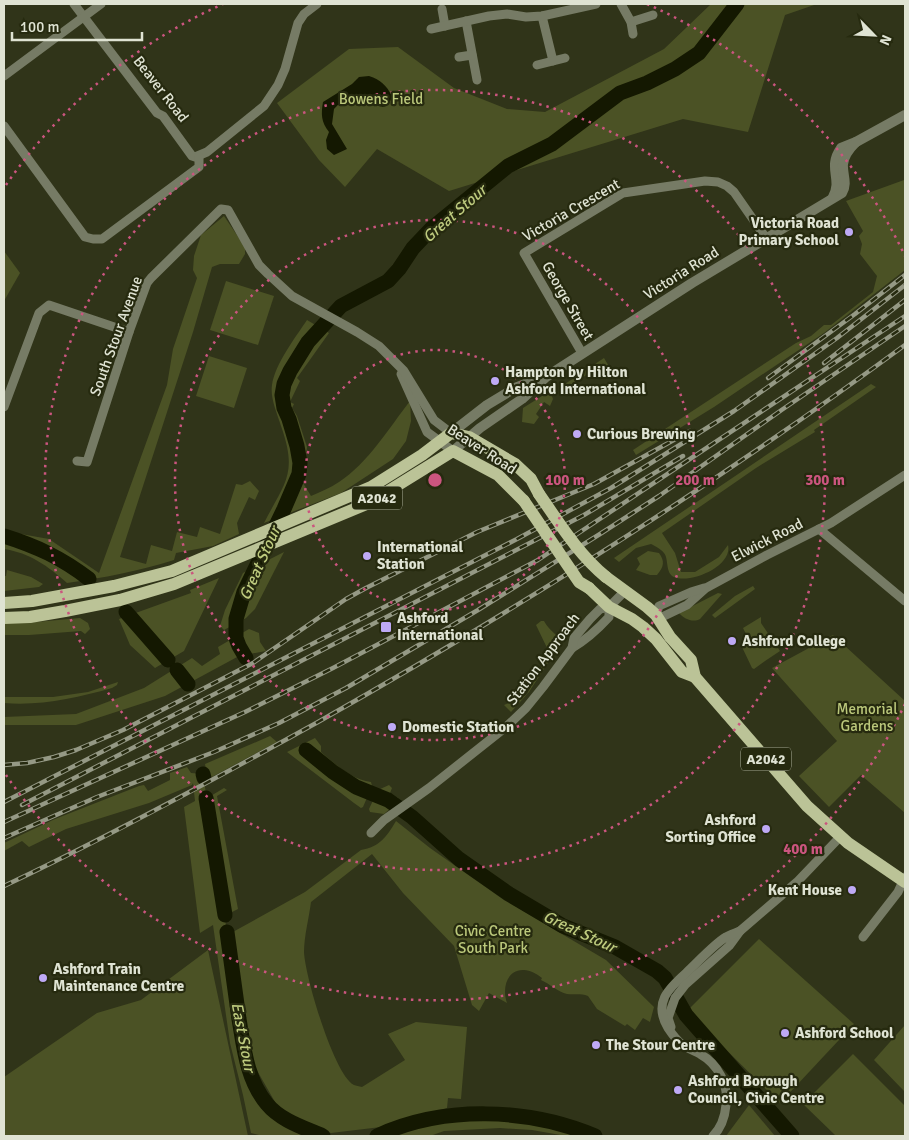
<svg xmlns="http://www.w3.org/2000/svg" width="909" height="1140" viewBox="0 0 909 1140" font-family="Signika,sans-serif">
  <rect width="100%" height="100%" fill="#303419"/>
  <g fill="#4b5225">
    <path d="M711,4H817L785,15L748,132L683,119L449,191L377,149L345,187L319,160L277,103L349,49L398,47L454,88L507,109L545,112L664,49Z"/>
    <path d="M904,180L905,184V270L824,333L714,407L636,455L633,450L796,343L811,336L824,325H831L873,292L877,276L860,254L862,244L859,236L863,231L846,201Z"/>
    <path d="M224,216L245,247V254L239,264H220L212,267L193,332L120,557L146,564L151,545L172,551L177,532L197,537L200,527L220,534L236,484L242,485L250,481L259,491L255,500L249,497L237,523L239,534L213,546L176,553L174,560C139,571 103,578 67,583C48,566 30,553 4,549V531L49,539L99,573L167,385L173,349L197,278L193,270L194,256L201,235Z"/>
    <path d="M4,251L20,273L4,301Z"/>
    <path d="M226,281L274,296L258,345L210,330Z"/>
    <path d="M307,320L329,333L297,378L300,381L290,402L294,404L292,408L297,416L307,447L303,483L311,496C320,492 330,488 339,482C368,463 389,428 410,401L411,421L406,441L393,459L341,493L264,523C285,482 298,474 281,426C277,413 270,398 272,385C275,364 295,338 307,320Z"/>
    <path d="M209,356L247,368L234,408L196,396Z"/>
    <path d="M604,358L610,368L604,372L601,366L565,388L568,394H565L559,388Z"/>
    <path d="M871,384L876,387L814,430L815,432L756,468L662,533L675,553L681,572H695L719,557L728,545C733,566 691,584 674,577C665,573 669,559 664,553C661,549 655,546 651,544L636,548L619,562L614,558Z"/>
    <path d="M550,391L553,399L550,406L544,402L536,414L539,417L534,424L522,422L523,408Z"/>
    <path d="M648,551L659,553C665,561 664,567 657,575H650L636,570L640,564L637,558Z"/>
    <path d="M284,552L255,609L246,618L224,630L220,626L225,610L243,573Z"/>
    <path d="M7,570L31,577L43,584L39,587L4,591V576H6Z"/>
    <path d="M219,578L184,651L155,668L130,645L119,619L191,593L190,590Z"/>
    <path d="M753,586L755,589L715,618L712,615L735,596Z"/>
    <path d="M718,593L722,594L700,619C693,623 684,619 679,613Z"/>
    <path d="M761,617V623L780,651L765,661L754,669L752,668L742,647L748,638L743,628Z"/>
    <path d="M80,618L88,623L90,629L85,634L81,631L29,635H4V622L25,623Z"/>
    <path d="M541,621H544C549,630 556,634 562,641L529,692L511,712L504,705L523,697L527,694L549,652L536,625Z"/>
    <path d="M249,629L259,633L260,642L266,651L239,656L165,696L76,725H4V717L76,714L144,688L192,658L202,666L220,654L218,647Z"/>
    <path d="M833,635L905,701V813L861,775L829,807L799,776L837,741L772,668Z"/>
    <path d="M118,682L117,685L112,688C76,698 41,706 4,703V697H53L88,692Z"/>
    <path d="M270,736L277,742L208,779L205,764Z"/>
    <path d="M315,738L321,746V752C335,764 352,780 371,782L372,786L363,807L361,808L354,803L287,752Z"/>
    <path d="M187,767L191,773L203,774L227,932L253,1081L273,1110L324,1136H263L251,1133L243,1095L230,1043L213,925L200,933L184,807L195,801L193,783L192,785L149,803L66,829L29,847L22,841L4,851V843L55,819L139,786L144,785L148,791L170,780V773Z"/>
    <path d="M389,785L392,788L390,793L395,800L397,797L399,801L384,814L370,812L369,809L378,790Z"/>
    <path d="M224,788L227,790L217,796L238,909L228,914L209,797Z"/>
    <path d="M396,821L430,848L504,900L606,960L654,1007L650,1022L643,1018L635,1030L627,1024L625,1026L597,1009L588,996C580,993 574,995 567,994C558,992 550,984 541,980L542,978C537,974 530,970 524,970C506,969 502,990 507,1003L489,993L479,1011L472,1005L454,946L403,893L372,854L311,902C309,918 304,936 304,952C305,976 334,1075 354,1085C356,1086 359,1086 362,1087L405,1060L388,1034L416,1022L467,1027L461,1099L448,1098L447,1108L381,1127L331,1133L306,1125L279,1109L255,1067L244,1013L231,933L305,892L361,850C380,847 387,836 396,821Z"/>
    <path d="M759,939L854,1024L780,1103L687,1011Z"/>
    <path d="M208,950L248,1136H4V1077L97,1013L141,1000Z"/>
    <path d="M905,1025V1092L874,1060Z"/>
    <path d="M853,1054L905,1106V1136H836L803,1104Z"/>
    <path d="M749,1105L775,1136H726Z"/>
    <path d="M496,1114L559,1123L590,1136H566L532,1130L500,1128L444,1131L430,1136H378L403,1126L444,1118Z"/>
  </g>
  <path fill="#141801" d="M369,76C381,80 386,85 392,96C385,121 369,94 353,96C346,96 339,104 334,109L332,124L347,149L334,155L327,149L326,140L329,132C321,122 321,114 323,102L352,84L359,77Z"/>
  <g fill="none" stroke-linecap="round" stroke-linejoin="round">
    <path stroke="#141801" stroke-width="2.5" d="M731,4L735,7"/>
    <g stroke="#141801" stroke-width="15">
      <path d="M4,536C36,546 62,558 89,579"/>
      <path d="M126,612L168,660"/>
      <path d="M246,658L239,646L236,638V619L244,592L284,509L299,474L300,463L297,446L289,419L284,408L282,395L284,384L290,371L308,342L341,306L388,281L399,269L413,248L432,228L508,166L552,144L620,93L647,83L675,69L699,53L737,4"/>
      <path d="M177,670L188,684"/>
      <path d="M306,750L333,772L356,787L388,800L412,817L459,859L509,894L563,926L615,947L657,971L665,978L686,1015L792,1136"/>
      <path d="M203,774L204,778"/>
      <path d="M206,798L225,915"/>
      <path d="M227,932C231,961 235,990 239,1019C244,1049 247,1080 267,1104C281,1121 305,1128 323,1136"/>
      <path d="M377,1136C444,1105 528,1108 595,1136"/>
    </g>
    <g stroke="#767b65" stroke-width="9">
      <path d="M74,4L157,113L163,116L192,156L195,157L207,152L264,106L278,85L285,69L298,23L304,14L317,4"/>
      <path d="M621,4L631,22L633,34"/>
      <path d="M442,9L445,26"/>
      <path d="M542,16L553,61"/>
      <path d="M466,21L477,80"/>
      <path d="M631,22L653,15"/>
      <path d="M431,29L489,16L507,14L526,17L542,16L596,4"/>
      <path d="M459,57L472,55"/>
      <path d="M537,65L565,58"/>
      <path d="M4,76L101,4"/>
      <path d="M4,126L85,237L93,239H102L199,167V157"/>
      <path d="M582,353L524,253L623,193L705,181L718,182L727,186L734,192L766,238"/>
      <path d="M401,374L427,432L453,451"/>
      <path d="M4,407L39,313L49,305L129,332"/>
      <path d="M77,461L87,462L129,332L147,283L151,278L221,209L228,210L259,265L268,274L292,296L357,332L379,346L404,371L434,420L451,433"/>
      <path d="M819,529L905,601"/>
      <path d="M656,615L662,617L687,605L706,588L767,555L831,523L905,475"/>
      <path d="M656,615L659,606L691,592L704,588"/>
      <path d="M572,648C586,640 598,629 609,617V607"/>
      <path d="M371,833L384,820L429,788L506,727L526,708L543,687L572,648L574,638L590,619L600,609L609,607L625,591"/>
      <path d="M863,937L898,892L905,877"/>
      <path d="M671,1027L668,1018L675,998L685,985L729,946L740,931L797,882L840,837"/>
      <path d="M713,1136C721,1128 725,1116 726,1105C729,1085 718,1064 700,1054C695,1051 688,1049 683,1045C677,1041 672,1034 668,1028C653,1003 668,989 686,973C697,963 714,944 726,937C730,935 735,933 740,931"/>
    </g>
    <g stroke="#767b65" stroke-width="10">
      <path d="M833,197C843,179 827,168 841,148L856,142L905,115"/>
      <path d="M451,433L487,405L515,388L541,378"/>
      <path d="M453,451L480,428L522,399L546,377L692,283L842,193C848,183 842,174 843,164C844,155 850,148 856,142"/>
    </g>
    <g stroke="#bbc397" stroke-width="12">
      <path d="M606,577L647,607L656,615L670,637L691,660L695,677L807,806L848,843L905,882"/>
      <path d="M589,588L609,607L632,619L643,627L656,639L682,672L695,677"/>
      <path d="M4,603L32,601L114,586L172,571L371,487L422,455L451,433L469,437L515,464L531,479L539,494"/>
      <path d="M4,618L30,617L65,611L120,600L174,584L369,503L453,451L498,475L524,501"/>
    </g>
    <defs>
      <g id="rail">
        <path d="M824,363L905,300"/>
        <path d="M768,378L855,314L905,275"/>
        <path d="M4,765L27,763L54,757L76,750L123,730L253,663L346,599L366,588L477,532L594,484L690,431"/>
        <path d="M4,802L517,539L611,488L734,411L837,338L905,285"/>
        <path d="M22,805L584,515L683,456"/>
        <path d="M4,822L245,712L333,668L538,560L905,316"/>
        <path d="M4,838L97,797L214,752L279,723L346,688L478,610L600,534L659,496L783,409L905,326"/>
        <path d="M4,886C110,836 215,779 318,722C520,608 717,483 905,345"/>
      </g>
    </defs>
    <use href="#rail" stroke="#959985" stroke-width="4.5"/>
    <use href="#rail" stroke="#262a0f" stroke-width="2.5" stroke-dasharray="8" stroke-linecap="butt"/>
    <g stroke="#bbc397" stroke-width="12">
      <path d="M539,494C560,524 578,554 606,577"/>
      <path d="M524,501L579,582L589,588"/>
    </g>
  </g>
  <g fill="none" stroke="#cb557f" stroke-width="2.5" stroke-dasharray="2.5 5">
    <circle cx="435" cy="480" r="130"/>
    <circle cx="435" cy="480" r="260"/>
    <circle cx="435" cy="480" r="390"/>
    <path d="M905 704A521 521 0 0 1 6 775M6 185A521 521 0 0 1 223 4M647 4A521 521 0 0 1 905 256"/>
  </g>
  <g fill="#bea9f5" stroke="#262a0f" stroke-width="2">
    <circle cx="849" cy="232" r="5"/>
    <circle cx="495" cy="381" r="5"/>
    <circle cx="577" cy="434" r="5"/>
    <circle cx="367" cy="556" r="5"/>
    <rect x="380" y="621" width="12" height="12" rx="2.5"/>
    <circle cx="732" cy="641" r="5"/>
    <circle cx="392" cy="727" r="5"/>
    <circle cx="766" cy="829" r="5"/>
    <circle cx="852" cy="890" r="5"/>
    <circle cx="43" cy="978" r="5"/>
    <circle cx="785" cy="1033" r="5"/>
    <circle cx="596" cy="1045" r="5"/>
    <circle cx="678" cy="1090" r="5"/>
  </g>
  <g text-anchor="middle" stroke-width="4.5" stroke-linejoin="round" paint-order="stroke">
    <g fill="#262a0f" stroke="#a8ac98" stroke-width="1">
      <rect x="352" y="486.5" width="50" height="23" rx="4"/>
      <rect x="741" y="747.5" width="50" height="23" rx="4"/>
    </g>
    <g font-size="14" font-weight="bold" fill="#dfe3d3">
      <text x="377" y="503">A2042</text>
      <text x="766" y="764">A2042</text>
    </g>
    <g font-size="15" fill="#dfe3d3" stroke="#262a0f">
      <text transform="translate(161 89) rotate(52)" y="5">Beaver Road</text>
      <text transform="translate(571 210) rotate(-30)" y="5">Victoria Crescent</text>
      <text transform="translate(681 273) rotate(-32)" y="5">Victoria Road</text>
      <text transform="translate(568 301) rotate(60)" y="5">George Street</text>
      <text transform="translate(116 336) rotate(-70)" y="5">South Stour Avenue</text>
      <text transform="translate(482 449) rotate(33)" y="5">Beaver Road</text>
      <text transform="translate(767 540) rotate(-27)" y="5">Elwick Road</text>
      <text transform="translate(543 659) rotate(-53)" y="5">Station Approach</text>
    </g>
    <g font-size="15" fill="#bbc87b" stroke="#262a0f">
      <text x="381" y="104">Bowens Field</text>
      <text x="867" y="714">Memorial<tspan x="867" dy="17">Gardens</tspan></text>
      <text x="493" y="936">Civic Centre<tspan x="493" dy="17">South Park</tspan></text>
    </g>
    <g font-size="15" font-weight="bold" fill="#dfe3d3" stroke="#262a0f" text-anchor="start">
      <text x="839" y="228" text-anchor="end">Victoria Road<tspan x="839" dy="17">Primary School</tspan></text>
      <text x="505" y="377">Hampton by Hilton<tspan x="505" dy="17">Ashford International</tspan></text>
      <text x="587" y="439">Curious Brewing</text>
      <text x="377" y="552">International<tspan x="377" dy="17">Station</tspan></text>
      <text x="397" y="623">Ashford<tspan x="397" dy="17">International</tspan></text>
      <text x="742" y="646">Ashford College</text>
      <text x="402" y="732">Domestic Station</text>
      <text x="756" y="825" text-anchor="end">Ashford<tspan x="756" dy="17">Sorting Office</tspan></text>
      <text x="842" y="895" text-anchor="end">Kent House</text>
      <text x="53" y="974">Ashford Train<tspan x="53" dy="17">Maintenance Centre</tspan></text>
      <text x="795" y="1038">Ashford School</text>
      <text x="606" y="1050">The Stour Centre</text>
      <text x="688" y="1086">Ashford Borough<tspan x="688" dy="17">Council, Civic Centre</tspan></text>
    </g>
    <g font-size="16" font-style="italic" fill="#becb7e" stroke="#262a0f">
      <text transform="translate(454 213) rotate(-41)" y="6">Great Stour</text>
      <text transform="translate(259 563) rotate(-66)" y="6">Great Stour</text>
      <text transform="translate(580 931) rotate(25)" y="6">Great Stour</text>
      <text transform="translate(244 1037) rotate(79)" y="6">East Stour</text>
    </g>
  </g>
  <circle cx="435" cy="480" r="8" fill="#cb557f" stroke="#262a0f" stroke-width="2.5"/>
  <g font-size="15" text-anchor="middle" font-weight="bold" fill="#cb557f" stroke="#262a0f" stroke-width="4.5" stroke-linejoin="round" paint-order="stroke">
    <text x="565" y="485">100 m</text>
    <text x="695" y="485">200 m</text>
    <text x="825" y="485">300 m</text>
    <text x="803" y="854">400 m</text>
  </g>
  <rect width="909" height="1140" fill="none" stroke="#dfe3d3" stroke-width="10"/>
  <g transform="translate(874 35) rotate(114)" stroke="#262a0f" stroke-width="4" paint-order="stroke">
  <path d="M0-4L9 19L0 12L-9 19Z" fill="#dfe3d3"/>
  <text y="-8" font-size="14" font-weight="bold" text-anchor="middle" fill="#dfe3d3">N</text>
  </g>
  <path d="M12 32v8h130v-8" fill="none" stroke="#dfe3d3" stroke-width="2.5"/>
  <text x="20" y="32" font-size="15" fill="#dfe3d3" stroke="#262a0f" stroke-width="4" paint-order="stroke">100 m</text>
</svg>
